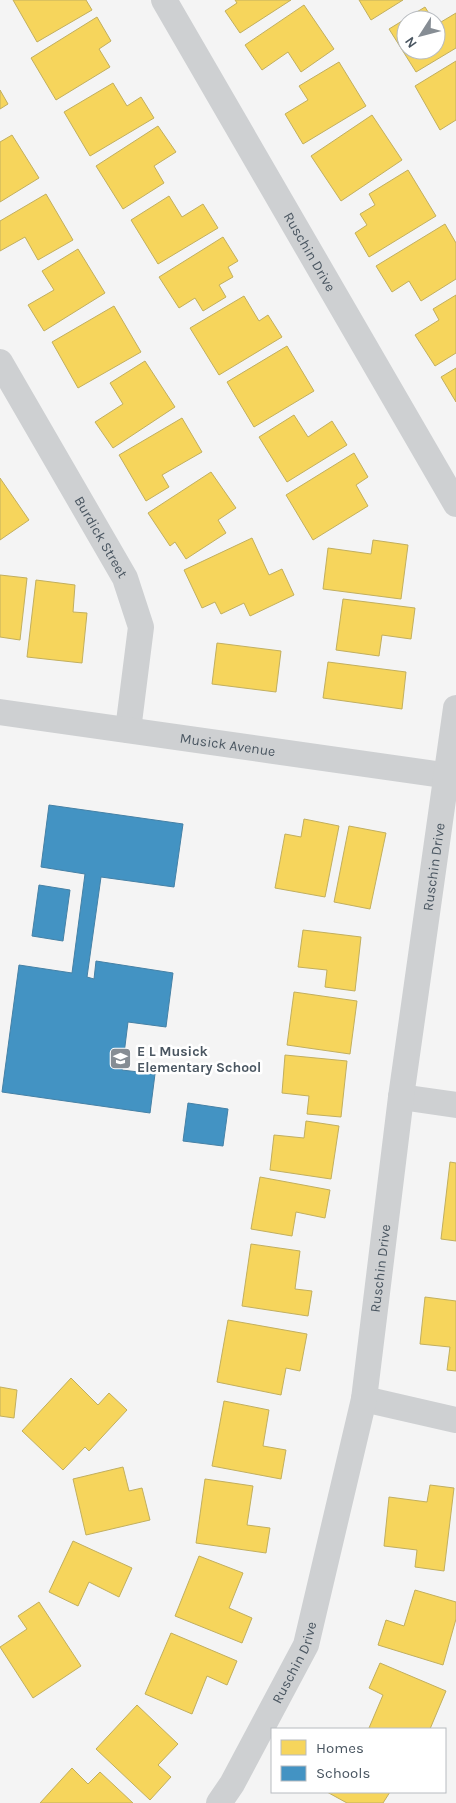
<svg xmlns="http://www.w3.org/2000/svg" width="456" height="1803" viewBox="0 0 456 1803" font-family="Karla,sans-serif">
  <rect width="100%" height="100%" fill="#f4f4f4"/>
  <g fill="#f6d55c" stroke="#c2af5e">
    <path d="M13,0H86L92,10L37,42Z"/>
    <path d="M235,0H291L240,33L225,11L237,3Z"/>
    <path d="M359,0H403L371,20Z"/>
    <path d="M304,5L334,49L301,72L288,52L262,70L245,45Z"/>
    <path d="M425,7L433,20H406V50H436V25L456,13V48L416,72L389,29Z"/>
    <path d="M97,17L111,41L99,49L110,67L56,100L31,58Z"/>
    <path d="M456,61V120L440,130L415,86Z"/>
    <path d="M339,62L366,106L303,144L285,114L308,100L299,86Z"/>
    <path d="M113,83L127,106L141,97L154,118L90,156L64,112Z"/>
    <path d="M0,90L8,104L0,109Z"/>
    <path d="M372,115L402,160L341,201L311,156Z"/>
    <path d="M158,126L176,152L154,166L164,183L123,209L96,166Z"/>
    <path d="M12,135L39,178L0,202V142Z"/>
    <path d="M408,170L436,216L369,257L355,233L367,225L360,214L375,205L369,194Z"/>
    <path d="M46,194L73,240L38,260L25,237L0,251V221Z"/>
    <path d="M169,196L182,217L203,204L218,228L158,264L131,220Z"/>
    <path d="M445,224L456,243V279L421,301L409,281L392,292L376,266Z"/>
    <path d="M223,237L238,261L228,267L233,277L219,285L226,297L203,311L195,298L179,308L159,277Z"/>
    <path d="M78,249L105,293L44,331L28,305L54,290L42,271Z"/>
    <path d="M456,295V353L435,366L415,335L439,320L433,309Z"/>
    <path d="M244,296L259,321L268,315L282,337L219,375L190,328Z"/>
    <path d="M114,306L141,352L78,388L52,342Z"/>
    <path d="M287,346L314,391L254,427L227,382Z"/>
    <path d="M145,361L175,407L113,448L95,422L123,404L110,383Z"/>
    <path d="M456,368V402L441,377Z"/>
    <path d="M294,415L308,437L332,421L347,445L287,482L259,437Z"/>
    <path d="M182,418L202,452L162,475L169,487L146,501L119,455Z"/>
    <path d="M354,453L368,477L356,485L368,506L313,540L286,495Z"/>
    <path d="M211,472L236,508L218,520L226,533L186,559L175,542L170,546L148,513Z"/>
    <path d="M0,478L29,520L0,540Z"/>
    <path d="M252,538L269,575L282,569L294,595L250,616L244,603L221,614L215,602L202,608L184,570Z"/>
    <path d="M373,540L408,545L401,599L323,589L328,548L371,554Z"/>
    <path d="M0,575L27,578L20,640L0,637Z"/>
    <path d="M36,580L75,585L73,612L87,613L82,663L27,657Z"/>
    <path d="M343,599L415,608L411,639L382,635L379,656L336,650Z"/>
    <path d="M217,643L281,651L276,692L212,684Z"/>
    <path d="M328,662L406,672L402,709L323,698Z"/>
    <path d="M304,819L339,826L325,897L275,888L285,834L301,837Z"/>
    <path d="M349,826L386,833L370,909L334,902Z"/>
    <path d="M303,930L361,937L355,991L325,987L327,970L298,967Z"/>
    <path d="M294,992L357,1001L350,1054L287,1045Z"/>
    <path d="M285,1055L347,1061L341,1117L307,1114L309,1096L282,1093Z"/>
    <path d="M306,1121L339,1126L331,1179L270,1170L274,1135L304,1138Z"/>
    <path d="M450,1162L456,1163V1241L441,1239Z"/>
    <path d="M260,1177L330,1190L325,1218L296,1212L292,1236L251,1229Z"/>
    <path d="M251,1244L300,1251L295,1289L312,1291L308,1316L242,1306Z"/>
    <path d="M425,1297L456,1301V1371L447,1370L450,1347L420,1344Z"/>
    <path d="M228,1320L307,1334L300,1371L286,1368L281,1395L217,1382Z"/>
    <path d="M71,1378L98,1405L109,1393L127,1410L89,1451L85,1447L63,1470L22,1431Z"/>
    <path d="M0,1387L17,1390L14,1418L0,1416Z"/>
    <path d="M224,1401L269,1410L263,1446L286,1450L281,1479L212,1466Z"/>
    <path d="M123,1467L129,1491L142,1488L150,1520L86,1535L73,1479Z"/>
    <path d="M205,1479L253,1486L247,1525L270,1528L266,1553L196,1543Z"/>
    <path d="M430,1485L454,1488L444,1571L415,1567L417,1550L384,1546L389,1497L427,1502Z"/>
    <path d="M73,1541L132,1568L119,1597L89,1582L78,1606L49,1592Z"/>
    <path d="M199,1556L243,1573L229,1608L252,1618L242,1643L175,1616Z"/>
    <path d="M415,1590L456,1602V1619L443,1665L378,1645L386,1620L404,1626Z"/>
    <path d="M39,1602L81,1666L33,1698L0,1647L27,1629L18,1616Z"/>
    <path d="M171,1633L237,1661L227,1685L207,1676L192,1714L145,1694Z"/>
    <path d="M380,1663L446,1691L430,1729H373L369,1728L383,1695L369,1688Z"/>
    <path d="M137,1705L178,1744L158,1765L171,1777L150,1800L96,1749Z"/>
    <path d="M72,1768L88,1784L100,1772L133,1803H40Z"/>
    <path d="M327,1792H390L383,1803H347Z"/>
  </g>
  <g fill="#4393c3" stroke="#4581a6">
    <path d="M49,805L183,824L174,887L101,877L87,977L94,979L96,961L173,973L166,1027L128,1022L122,1070L155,1074L150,1113L2,1092L19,965L72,973L85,874L41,867Z"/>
    <path d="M39,885L70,890L63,941L32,936Z"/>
    <path d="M188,1103L228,1109L223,1146L183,1141Z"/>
  </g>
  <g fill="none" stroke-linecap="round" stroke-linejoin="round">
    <g stroke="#ced0d2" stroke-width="26">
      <path id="s1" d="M164,0L456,504"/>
      <path id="s2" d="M0,362L125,578L141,627L128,730"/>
      <path id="s3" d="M0,712L456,777"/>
      <path d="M401,1097L456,1105"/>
      <path d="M364,1399L456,1420"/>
      <path id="s4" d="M219,1803L232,1784L306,1645L364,1399L401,1097L456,708"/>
    </g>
  </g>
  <defs>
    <symbol id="school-square" viewBox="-11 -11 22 22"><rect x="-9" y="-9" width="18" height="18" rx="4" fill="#868d94" stroke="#fff"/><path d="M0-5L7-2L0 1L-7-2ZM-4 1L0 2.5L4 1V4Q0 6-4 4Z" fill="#fff"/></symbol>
  </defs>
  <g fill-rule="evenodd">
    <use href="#school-square" x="108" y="1046" width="25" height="25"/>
  </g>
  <g text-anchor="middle" stroke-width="5" stroke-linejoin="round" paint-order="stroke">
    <g font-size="14" fill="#4a5661" stroke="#fff">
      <text dy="5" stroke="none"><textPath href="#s1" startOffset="291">Ruschin Drive</textPath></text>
      <text dy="5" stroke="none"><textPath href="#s2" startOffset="202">Burdick Street</textPath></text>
      <text dy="5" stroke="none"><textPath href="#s3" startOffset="230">Musick Avenue</textPath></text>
      <text dy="5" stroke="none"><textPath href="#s4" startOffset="970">Ruschin Drive</textPath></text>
      <text dy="5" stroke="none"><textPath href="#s4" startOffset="565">Ruschin Drive</textPath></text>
      <text dy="5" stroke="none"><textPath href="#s4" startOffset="160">Ruschin Drive</textPath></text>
    </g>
    <g font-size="14" font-weight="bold" fill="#4a5661" stroke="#fff" text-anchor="start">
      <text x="137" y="1056">E L Musick<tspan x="137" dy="16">Elementary School</tspan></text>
    </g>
  </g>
  <rect x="271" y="1728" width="175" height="65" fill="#ffffff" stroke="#b7bbc0"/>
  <rect x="281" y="1740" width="25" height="15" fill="#f6d55c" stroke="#b7bbc0"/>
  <text x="316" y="1753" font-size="15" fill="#4a5661">Homes</text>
  <rect x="281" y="1766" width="25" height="15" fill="#4393c3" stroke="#b7bbc0"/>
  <text x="316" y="1778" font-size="15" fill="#4a5661">Schools</text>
  <g transform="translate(421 35) rotate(234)"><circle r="24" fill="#ffffff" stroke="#b7bbc0"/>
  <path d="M0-4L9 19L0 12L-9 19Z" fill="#868d94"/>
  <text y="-8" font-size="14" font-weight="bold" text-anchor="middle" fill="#4a5661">N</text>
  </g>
</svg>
